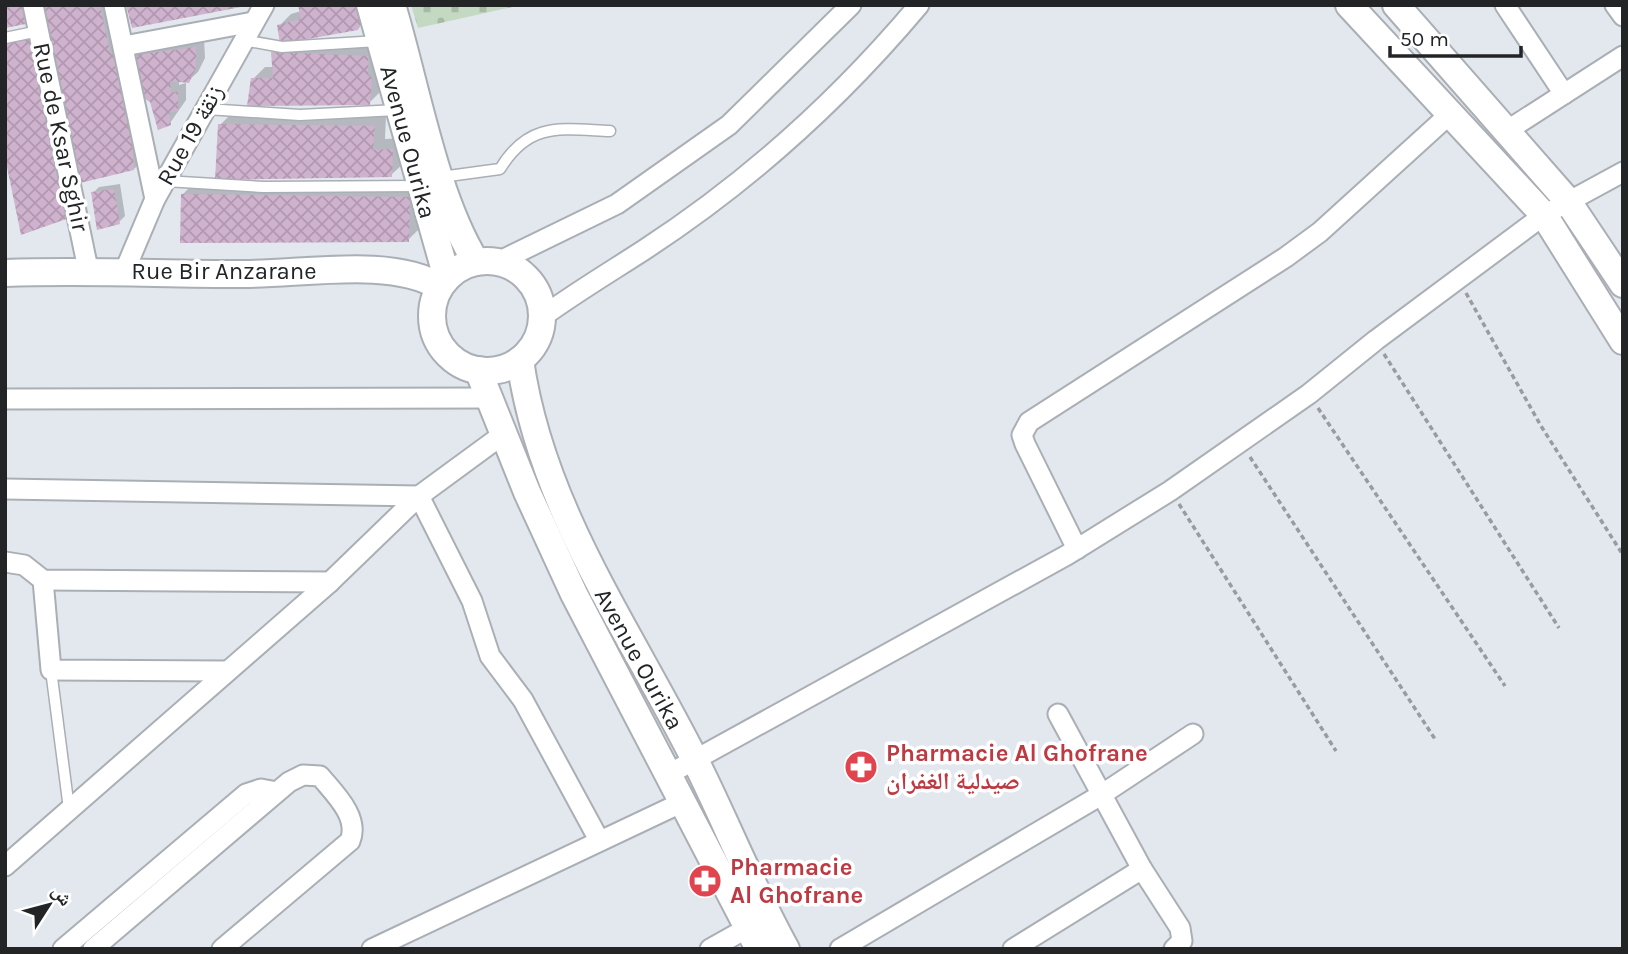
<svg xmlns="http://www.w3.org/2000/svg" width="1628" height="954" viewBox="0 0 1628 954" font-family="Karla,'Noto Naskh Arabic',sans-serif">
  <defs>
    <pattern id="cemetery-stones" width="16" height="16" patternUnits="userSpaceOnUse" patternTransform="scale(1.75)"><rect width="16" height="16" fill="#c4d9c1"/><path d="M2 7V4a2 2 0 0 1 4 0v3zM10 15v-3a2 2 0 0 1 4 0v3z" fill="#a8baa6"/></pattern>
    <pattern id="building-cross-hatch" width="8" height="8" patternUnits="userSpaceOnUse" patternTransform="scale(1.75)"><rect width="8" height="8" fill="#cfb2cd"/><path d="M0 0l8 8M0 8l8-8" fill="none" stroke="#b199b0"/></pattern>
  </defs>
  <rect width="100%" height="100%" fill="#e3e8ef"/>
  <path fill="url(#cemetery-stones)" d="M411,5H521L418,28Z"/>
  <g fill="#0003">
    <path d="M5,5H114L146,157L134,169L79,182L5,149V36L44,27L67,129L70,128L45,7L30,22Z"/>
    <path d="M300,5H370L369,16L357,29L295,40L379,44L381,91L369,103L253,79L265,67H273L272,53L282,43L279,26L291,14L301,11Z"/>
    <path d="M204,39L205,58L198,72L188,81L179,80V85L186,83V100L170,123L137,55L146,46Z"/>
    <path d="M232,113L386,115L385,139L405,138L404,163L391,175L220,125Z"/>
    <path d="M195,182L422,185L420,228L408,240L183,194Z"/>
    <path d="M120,184L125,216L119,222L93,193L99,187Z"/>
  </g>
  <g fill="url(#building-cross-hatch)">
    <path d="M5,5H27L31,23L5,28Z"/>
    <path d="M43,5H100L110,53L118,54L130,109L134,170L80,183Z"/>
    <path d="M126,5H241V7L132,28Z"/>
    <path d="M298,5H355L361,25L358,30L280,44L277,25L301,19Z"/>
    <path d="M32,38L72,217L21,235L5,157V44Z"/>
    <path d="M196,47V68L189,83L170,81L171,93L178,91V111L169,112L171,125L158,130L150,102L145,99L135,55Z"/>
    <path d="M271,52L368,56V74L372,78L370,105L247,106L251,78H273Z"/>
    <path d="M218,124L375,126L373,150L393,149L392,177L215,180Z"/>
    <path d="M114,189L120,224L97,230L91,192Z"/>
    <path d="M181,194L410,197L409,242L180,243Z"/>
  </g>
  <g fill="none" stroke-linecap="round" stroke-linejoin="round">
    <defs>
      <g id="lane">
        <path d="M5,38L39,31"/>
        <path d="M243,40L282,47L378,41"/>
        <path d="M206,109L300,115L397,110"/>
        <path d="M441,177L500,169C529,121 561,129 610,131"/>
        <path d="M165,181L263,187L420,186"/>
        <path d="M51,670L69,809"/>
      </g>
      <g id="street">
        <path d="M33,5L88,269"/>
        <path d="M114,5L155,199"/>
        <path d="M1505,5L1564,94"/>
        <path d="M1615,5L1623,16"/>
        <path d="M124,46L253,22"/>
        <path d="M1508,130L1623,56"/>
        <path d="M498,262L617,204L729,125L851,5"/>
        <path d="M125,270L155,199L264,5"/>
        <path d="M542,317C575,293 610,272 644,250C747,183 840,99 919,5"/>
        <path d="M5,399L491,398"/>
        <path d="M5,489L419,496L472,601L490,656L523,700L599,840"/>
        <path d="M1077,549L1025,444L1022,435L1029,422L1286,257L1320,232L1451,113"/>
        <path d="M5,562L24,565L43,580L330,582"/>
        <path d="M43,580L51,670L225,671"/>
        <path d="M1058,714L1142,869L1180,928L1182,941L1174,949"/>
        <path d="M669,774L1067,555L1170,491L1309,394L1376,340L1544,215L1623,172"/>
        <path d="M5,866L330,582L419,496L505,433"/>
        <path d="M63,949L246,794L261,789L277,792"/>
        <path d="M93,949L289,782L303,775L320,776C334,793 360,817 350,841L222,949"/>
        <path d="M372,949L685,801"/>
        <path d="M710,949L758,922"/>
        <path d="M840,949L1101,795L1193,734"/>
        <path d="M1013,949L1142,869"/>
      </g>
      <g id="secondary">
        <path d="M370,5L447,278"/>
        <path d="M392,5C416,84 434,194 476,262"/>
        <path d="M1349,5L1544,215L1623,341"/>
        <path d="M1396,5L1567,200L1623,284"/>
        <circle cx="487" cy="316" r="55"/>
        <path d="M5,273C86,270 161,274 240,274C298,275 392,256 440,287"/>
        <path d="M520,360C541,509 630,630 696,762C727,824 752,888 786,949"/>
        <path d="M478,370L527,492L574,594L759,949"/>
      </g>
    </defs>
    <use href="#lane" stroke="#aaafb5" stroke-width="13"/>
    <use href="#street" stroke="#aaafb5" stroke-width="23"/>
    <use href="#secondary" stroke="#aaafb5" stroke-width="30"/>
    <g stroke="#989ca1" stroke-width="3.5" stroke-dasharray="5 3.5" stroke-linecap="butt">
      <path d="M1466,293L1541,426L1623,555"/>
      <path d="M1384,354L1559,628"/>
      <path d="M1318,408L1505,686"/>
      <path d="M1250,457L1435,739"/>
      <path d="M1179,504L1336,751"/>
    </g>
    <use href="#lane" stroke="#fff" stroke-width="10"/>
    <use href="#street" stroke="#fff" stroke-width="19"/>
    <use href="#secondary" stroke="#fff" stroke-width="26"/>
  </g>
  <defs>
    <symbol id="pharmacy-disc" viewBox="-11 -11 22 22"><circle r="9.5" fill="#e0444e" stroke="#fff"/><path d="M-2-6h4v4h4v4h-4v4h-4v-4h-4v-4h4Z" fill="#fff"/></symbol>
  </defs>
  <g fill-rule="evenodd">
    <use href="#pharmacy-disc" x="842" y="748" width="38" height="38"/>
    <use href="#pharmacy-disc" x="686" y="862" width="38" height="38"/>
  </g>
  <g text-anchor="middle" stroke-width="7" stroke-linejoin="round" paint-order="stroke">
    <g font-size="24" fill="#222426" stroke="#fff">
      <text transform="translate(190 135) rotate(-61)" y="8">Rue 19 زنقة</text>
      <text transform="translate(61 137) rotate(78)" y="8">Rue de Ksar Sghir</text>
      <text transform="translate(408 142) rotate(75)" y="8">Avenue Ourika</text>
      <text x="224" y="279">Rue Bir Anzarane</text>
      <text transform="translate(639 659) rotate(61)" y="8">Avenue Ourika</text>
    </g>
    <g font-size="24" font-weight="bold" fill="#be3a42" stroke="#fff" text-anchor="start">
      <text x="886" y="761">Pharmacie Al Ghofrane<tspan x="886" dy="28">صيدلية الغفران</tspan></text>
      <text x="730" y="875">Pharmacie<tspan x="730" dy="28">Al Ghofrane</tspan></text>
    </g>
  </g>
  <rect width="1628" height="954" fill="none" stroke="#222426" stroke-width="14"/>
  <g transform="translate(49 905) rotate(54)" stroke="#ffffff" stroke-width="5" paint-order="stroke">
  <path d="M0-5L12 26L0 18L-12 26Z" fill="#222426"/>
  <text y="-10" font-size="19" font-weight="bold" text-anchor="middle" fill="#222426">ش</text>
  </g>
  <path d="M1390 46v10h131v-10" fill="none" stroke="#222426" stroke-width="3.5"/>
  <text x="1400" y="46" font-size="21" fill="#222426" stroke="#ffffff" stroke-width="5" paint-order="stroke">50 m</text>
</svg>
